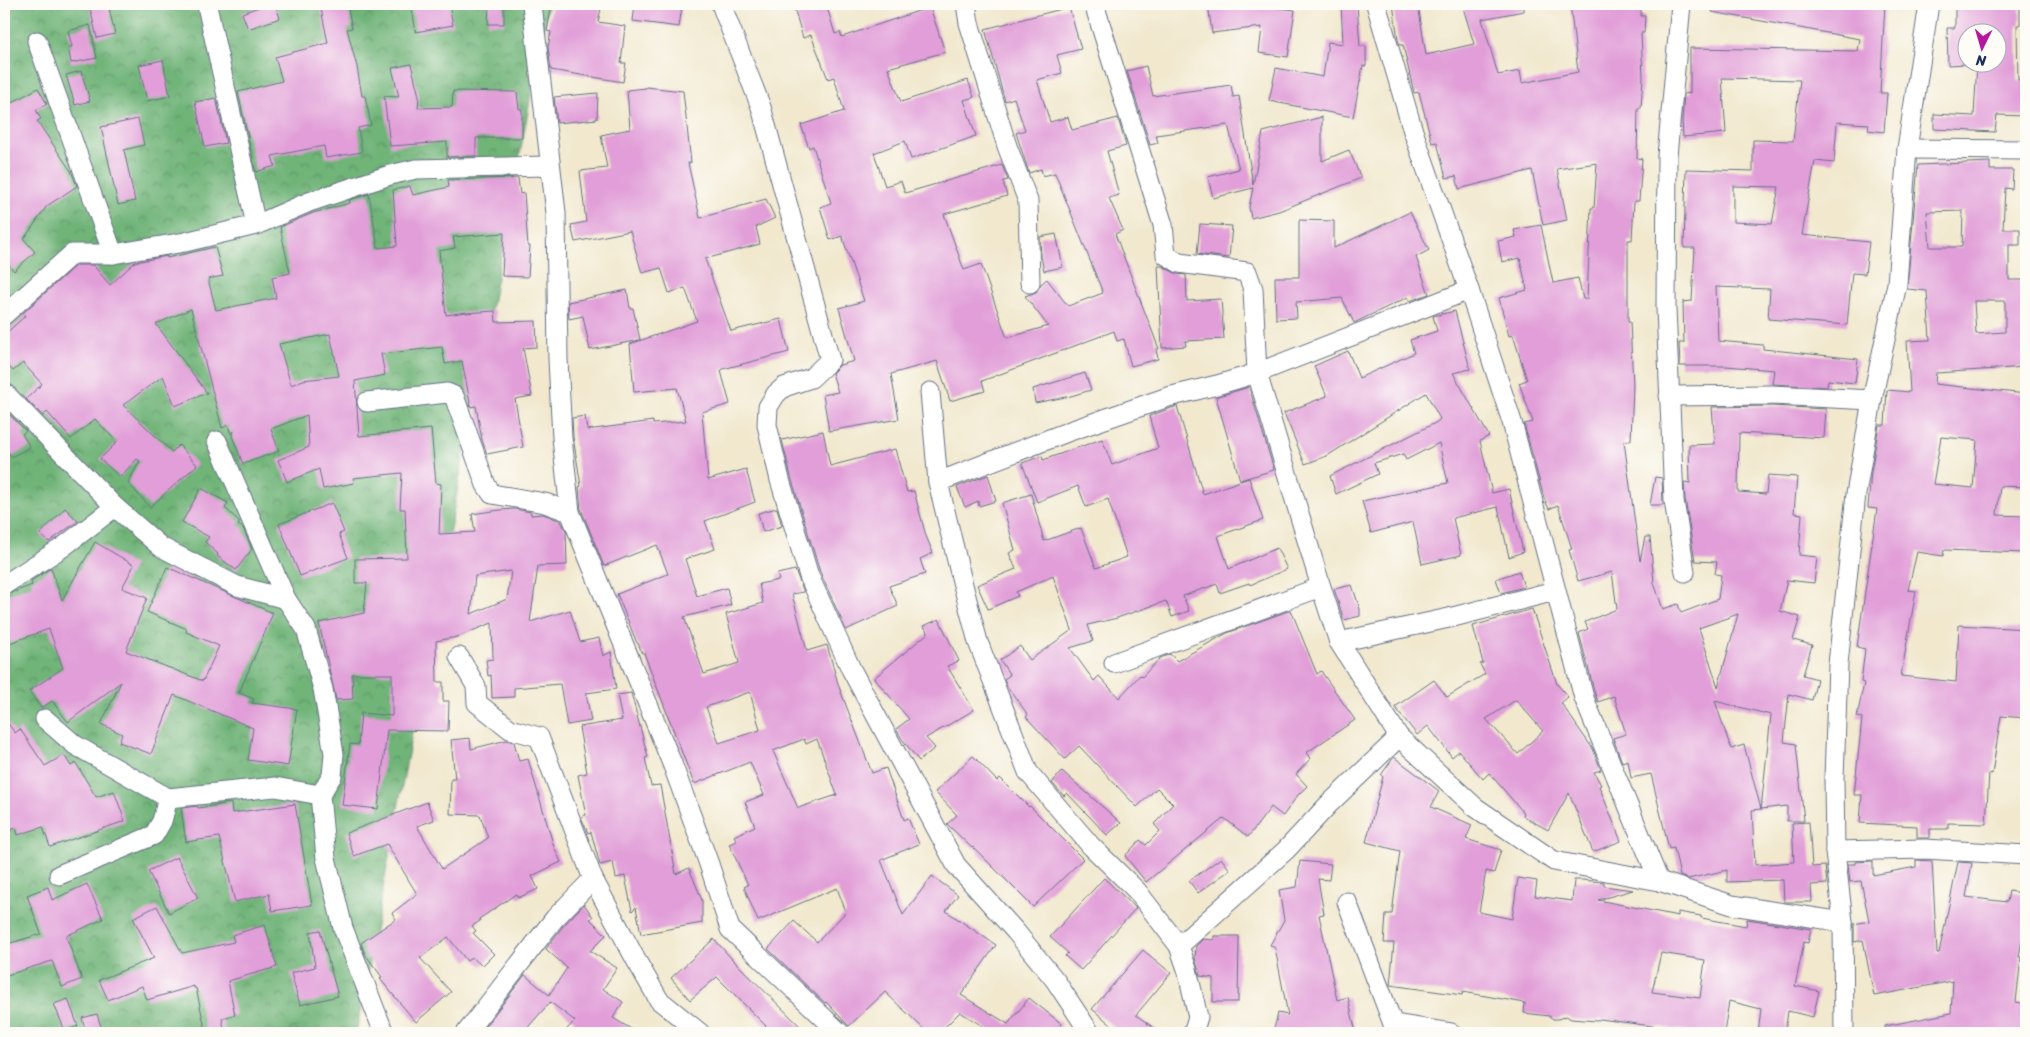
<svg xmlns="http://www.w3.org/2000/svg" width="2030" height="1037" viewBox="0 0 2030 1037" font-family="Sriracha,sans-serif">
  <defs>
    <pattern id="forest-crowns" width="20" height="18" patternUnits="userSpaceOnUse" patternTransform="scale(1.25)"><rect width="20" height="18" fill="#70b478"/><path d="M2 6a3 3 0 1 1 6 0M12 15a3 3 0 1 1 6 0" fill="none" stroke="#5b9366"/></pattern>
  </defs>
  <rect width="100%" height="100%" fill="#fdfcf7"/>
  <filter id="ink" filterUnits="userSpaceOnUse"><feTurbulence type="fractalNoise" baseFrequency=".02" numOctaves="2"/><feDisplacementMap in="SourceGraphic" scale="10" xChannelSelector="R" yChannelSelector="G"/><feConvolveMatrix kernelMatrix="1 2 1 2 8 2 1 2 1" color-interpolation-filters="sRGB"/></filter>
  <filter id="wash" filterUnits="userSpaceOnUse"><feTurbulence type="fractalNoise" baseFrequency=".0096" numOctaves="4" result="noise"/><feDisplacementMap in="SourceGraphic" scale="20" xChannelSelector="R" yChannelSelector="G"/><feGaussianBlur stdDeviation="1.12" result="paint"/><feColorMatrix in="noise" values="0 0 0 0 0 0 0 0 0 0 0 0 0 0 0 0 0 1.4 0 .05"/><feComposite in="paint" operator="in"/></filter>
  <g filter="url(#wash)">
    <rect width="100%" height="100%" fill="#f1e8ce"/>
    <path fill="url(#forest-crowns)" stroke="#46726b" d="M4,4H548L356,1033H4Z"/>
    <g id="blocks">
      <g fill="#e19ed8" fill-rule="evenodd">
        <path d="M108,4L115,34L97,38L90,8Z"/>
        <path d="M267,4H275L280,18L248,29L242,13Z"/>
        <path d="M347,4L352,28L347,29L357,67L362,96H365L371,125L358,128L362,152L326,158L324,146L272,156L275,166L256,172L238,92L282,81L275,57L328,43L321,9Z"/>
        <path d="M411,4H449L453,25L416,32Z"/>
        <path d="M489,4H504V24H488Z"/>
        <path d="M552,4H602L598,22L625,26L621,63H626L623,82L551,70L548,47L551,32L547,31Z"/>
        <path d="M635,4L682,6L679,27L633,21Z"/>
        <path d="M793,4H826L835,34L840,32L842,37L930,7L945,52L888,68L901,102L968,80L974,97L964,100L976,136L911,159L905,141L874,153L885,186L901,181L905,193L1002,165L1008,180L1003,181L1007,196L944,214L964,270L981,264L1007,338L1048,326L1025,296L1036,292L1041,284L1047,279L1068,306L1103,293L1055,173L1043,176L1041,169L1029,173L1016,133L1025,130L1014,98L1005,101L985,29L1069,7L1081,49L1057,55L1062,73L1037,80L1050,122L1068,117L1072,130L1118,118L1126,146L1107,151L1119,195L1109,198L1123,230L1115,234L1159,349H1156L1158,359L1131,366L1124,339L1117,341L1114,331L982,381L985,391L950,401L937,361L891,374L899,419L829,431L823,395L838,392L832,373L840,365L854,361L839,308L864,301L842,236L830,240L820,207L831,203L813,146L809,148L801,125L844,111L834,77L828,79L811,35L803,38Z"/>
        <path d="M1208,4H1278L1277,8L1295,10L1288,57L1259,53L1262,27L1212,33Z"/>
        <path d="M1341,4H1357L1360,46H1366V66H1363L1353,117L1269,101L1276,68L1323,77L1328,42L1343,44Z"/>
        <path d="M1393,4H1418L1426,55L1474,44L1462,4H1524V11L1482,19L1498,75L1520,71L1522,83L1578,72L1570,4H1641V16H1645L1644,33H1641L1643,77L1641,108H1638L1637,158L1642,159L1639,201H1634L1632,240H1628V322H1630L1633,385L1631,440L1624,441L1640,561L1645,537H1650L1654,583L1663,609L1678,604L1681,613L1718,599L1721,575L1715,574L1717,562L1695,561L1685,499L1684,482L1690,483L1689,445L1715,444L1712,407L1772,406L1826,409L1824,438L1739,433L1738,492L1766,494L1768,475L1797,477L1794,513L1802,514L1799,555L1817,557L1814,583L1787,580L1780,611L1800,617L1793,640L1812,645L1803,675L1817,679L1812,700L1789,694L1784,742L1796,744L1804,821H1787V806L1761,809L1771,715L1715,701L1731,749L1744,745L1761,809L1752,810L1755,865L1794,862L1792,823L1809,822L1812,867L1825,866L1827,884L1811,885L1812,902H1784L1783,880L1727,882V870L1688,879L1680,876L1674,848L1669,849L1651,774L1631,778L1628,760L1622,762L1613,738L1626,734L1614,696L1598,702L1595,694L1579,633L1588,629L1585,622L1617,609L1612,572L1578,581L1569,550L1572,549L1558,505L1549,509L1544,498L1524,424L1533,422L1519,383L1527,380L1513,335L1509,336L1499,298L1527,290L1520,258L1502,262L1498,241L1516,237L1514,230L1541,225L1553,283L1578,278L1583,299H1587L1591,208H1594L1597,163L1557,169L1567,220L1543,225L1532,170L1459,189L1456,176L1446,178L1437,142L1432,143L1419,92L1414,93L1403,45H1400L1398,40ZM1738,614L1718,687L1699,628Z"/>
        <path d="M1713,4H1885L1880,93H1887L1884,132L1868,130L1869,124L1837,122L1834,163L1815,161L1802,235L1869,242L1865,274L1852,273L1847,325L1768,319L1770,289L1716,287L1718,341L1763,345V349L1858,359L1855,383L1828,380L1827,387L1772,384L1774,370L1726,366H1680L1679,343H1684L1683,302L1692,301L1695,248H1684L1686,169L1753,171V140L1793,141L1800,80L1722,78L1726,133L1683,137L1682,121L1684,94L1690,93V48L1858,51L1860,39L1712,12ZM1733,186L1779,187L1772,224L1733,222Z"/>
        <path d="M1955,4H2020V25H2017L2018,80H2026V116L1997,115L1995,132L1934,129V114L1974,116L1977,62H1998V32H1968V64L1948,65L1947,28H1955Z"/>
        <path d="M90,25L97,58L71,63L68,47H72L68,31Z"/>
        <path d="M163,60L170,96L147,101L139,65Z"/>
        <path d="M411,64L419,96L418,108L452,107L453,91L517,92L519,109H522V138H476V156L447,157V142L390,146L384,96L399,97L392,68Z"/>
        <path d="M1146,66L1153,96L1231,85L1233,97L1239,96L1253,185L1263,132L1322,117V161L1349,150L1361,178L1279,211L1251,218L1249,207L1253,188L1213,198L1208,177L1239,169L1228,125L1156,135L1158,143L1150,145L1127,71Z"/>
        <path d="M81,71L90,101L75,105L66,75Z"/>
        <path d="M646,87L683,91L691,163H688L700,218L766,199L775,218L756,227L760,244L705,259L731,331L781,319L789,352L723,369L721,371L730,404L702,412L708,480L746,469L755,502L705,521L715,549L685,559L697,596L727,588L731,605L684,617L704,674L739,663L726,614L763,603L759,584L779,580L777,574L795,570L804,592L792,594L807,651L827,645L839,687L872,773L886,768L904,820L908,818L919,844L881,860L903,915L932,876L958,895L946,911L996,945L961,995L1008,1024L1029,998L1062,1024L1056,1033H994L960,1012L939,1033H928L885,992L849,1026L826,1002L825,1003L768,949L794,921L817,942L846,912L837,888L758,921L744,887L748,885L729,844L737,841L734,836L755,826L745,802L764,795L750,762L694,784L644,653H642L638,643H637L617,594L668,574L657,545L604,566L581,509L579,487L581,486L573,437L572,418L585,416L587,430L653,421V424L686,421L677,388L634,392L630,344L697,321L685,288L669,293L661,268L642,273L630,231L575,242L571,225L586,222L580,171L607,168L601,135L630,129L627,90L646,88ZM750,692L760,730L719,743L706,707ZM804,739L806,744L817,739L837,795L798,808L773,751Z"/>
        <path d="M38,88L47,104L36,110L41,119L37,121L71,171L77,186L47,206L24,239L35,252L14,271L4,260V107Z"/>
        <path d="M598,93L597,119L557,123L554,97Z"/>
        <path d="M216,98L226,143L205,147L195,102Z"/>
        <path d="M138,119L144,145L124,150L135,201L118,205L101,127Z"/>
        <path d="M1990,162V170H2013L2012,189L2005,188L2003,229H2020V245H2009V280H2024L2026,367L1936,373L1935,384L2026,394V487L2000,486L1997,515L2026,516V553L1944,550L1943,556L1917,552L1908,590L1916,591L1901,676L1956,682L1959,625L2026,629V718L2001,716L1992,774L1989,773L1986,824L1948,823V829H1930V838H1917V826L1860,823L1862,795H1854L1862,718L1857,717L1864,683L1861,682L1865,649L1857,647L1877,509L1868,508L1871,472L1879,425H1885L1887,390L1910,392L1907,341L1930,340L1927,291L1907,289L1918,165ZM1963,211L1962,247H1930L1927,212ZM1974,301H2005V332L1976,334ZM1941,437L1977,440L1973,488L1933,484Z"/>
        <path d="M518,178L520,194L524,193L528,246H530L528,277L502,276L504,233L453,237L455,248L439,251L446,315L466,312V313L495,311L496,322L536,321L537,347L523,348L532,396L515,399L523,447L487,454L482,440L476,406L471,407L462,361L445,364L442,347L381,354L385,375L355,381L359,436L431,429L436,483L441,484L439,534L475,532L472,514L500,510L515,509L531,512V515L543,514L561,521L566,531L567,565L538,566L530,622L570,610L580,642L599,638L603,656L611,652L616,689L586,693L591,721L567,725L560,684L514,688V697L492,698L491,675L488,676L486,660L493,659L492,623L457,637L436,641L437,682H443V701H449L448,731L387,730L378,809L342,805L350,744L358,745L361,713L392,716V674H352L353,699L336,700L319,623L364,613L367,583H355V559L407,558L405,509H400L402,473L353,478L354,483L323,489L319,469L287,482L278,460L309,447L307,415L271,429L279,451L243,464L232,436L234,431L231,434L228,425L222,428L191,309L156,324L207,393L175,406L163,376L123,405L172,452L179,445L197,465L150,507L128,483L140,461L137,459L120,477L100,459L117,442L95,419L71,439L47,412L43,416L26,399L42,384L23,363L13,371L4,361V335L25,316L23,313L76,265H93L110,285L135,262L167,256V258L215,247L223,276L208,279L216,310L276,298L272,277L290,273L280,227L313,213L350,203L349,200L369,194L378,248L397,246L393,190L410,186L413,195L449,187L448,180ZM330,334L339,376L303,380L291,385L279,344ZM511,571L507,599L471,614L475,576Z"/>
        <path d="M1410,212L1429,250L1416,257L1429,294L1410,301L1408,297L1354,323L1342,298L1296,302L1297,318L1276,319L1275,277H1299V220L1334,221V248Z"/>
        <path d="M1200,224L1232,226L1229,258L1197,254Z"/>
        <path d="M1056,234L1063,267L1044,271L1041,257L1040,237Z"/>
        <path d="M1158,266H1162L1177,274L1186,275L1187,301L1221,299L1224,339L1185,341L1186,346L1162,348Z"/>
        <path d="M627,290L630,308H633L640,340L590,350L583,316L569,319L568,302Z"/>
        <path d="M1455,311L1470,369L1453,373L1489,436L1480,441L1492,493L1509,489L1523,552L1509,557L1498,507L1453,518L1461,555L1422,564L1413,522L1371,533L1362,501L1448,483L1439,443L1406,460L1403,454L1374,463L1378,474L1336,494L1330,476L1437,422L1440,419L1426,393L1327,456L1305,464L1284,413L1327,396L1314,366L1348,351L1359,378L1414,353L1410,340L1437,331L1433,316Z"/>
        <path d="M1085,373L1091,390L1071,396L1035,403L1033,389Z"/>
        <path d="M1249,387L1274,470L1240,480L1216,397Z"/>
        <path d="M1177,406L1203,494L1249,478L1263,520L1218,536L1229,569L1277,548L1287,569L1250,585L1249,583L1220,593L1217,584L1183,596L1189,611L1172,617L1166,601L1117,618L1088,625L1093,641L1070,648L1094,681L1099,676L1119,698L1140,675L1142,677L1160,658L1170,654L1177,661L1227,633L1291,610L1317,674L1321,671L1355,720L1306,753L1311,758L1296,774L1307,786L1298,795L1283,816L1271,807L1248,837L1224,818L1146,882L1125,856L1140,840L1146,845L1160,831L1154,824L1173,804L1157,788L1137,807L1079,746L1065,759L1026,717L1028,715L1007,686L1004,679L1010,675L1000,660L1020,646L1030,660L1072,630L1053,576L1016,592L1018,596L988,609L977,585L1016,569L1009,553L1015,550L1002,503L1031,494L1044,541L1081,528L1096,568L1127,557L1108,499L1086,507L1078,486L1037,502L1022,463L1042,456L1043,460L1102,439L1112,465L1158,448L1149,416Z"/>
        <path d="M10,415L26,431L22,434L30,447L11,457L4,444V421Z"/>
        <path d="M823,431L830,466L895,449L907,492L914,491L926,536L933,553L920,559L925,574L889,586L898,606L846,630L820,572L791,477L782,440Z"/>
        <path d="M988,475L996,501L979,506L978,501L965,507L957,487Z"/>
        <path d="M1655,477L1662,478L1663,505H1650Z"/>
        <path d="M201,488L228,503L225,508L240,522L238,525L243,528L252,549L236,570L217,556L218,554L205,542L209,537L182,522Z"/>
        <path d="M332,503L344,532L339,534L348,558L300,576L279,524Z"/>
        <path d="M65,508L78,521L49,542L40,534Z"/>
        <path d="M777,508L782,526L763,532L758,513Z"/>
        <path d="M95,542L134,565L122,588L147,598L126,651L203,681L219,646L186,632L187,629L147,612L167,567L273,613L239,693L254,699L252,703L297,709L288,766L248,760L253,728L174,695L151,754L119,742L122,734L101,724L121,682L68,722L52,701L41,708L29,691L63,668L49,629L4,645V596L32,585L31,581L51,568L62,600Z"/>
        <path d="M1519,571L1524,587L1501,593L1496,579Z"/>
        <path d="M1352,585L1360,609V616L1344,620L1334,589Z"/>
        <path d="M1532,609L1557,684L1568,697L1561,703L1593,749L1601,770L1594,772L1601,785L1599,786L1621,841L1593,852L1569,793L1548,830L1523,816L1524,813L1489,773L1483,779L1459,751L1452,757L1428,726L1417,735L1395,707L1434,680L1447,697L1485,674L1480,664L1483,663L1473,626ZM1516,700L1543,731L1518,754L1486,719Z"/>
        <path d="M939,619L959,661L947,666L974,710L926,738L935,748L919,761L902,739L896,729L909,719L874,678L928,633L924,626Z"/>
        <path d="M631,693L648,757L645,758L651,786L660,785L676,874L689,868L702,900V923L641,934L636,907L632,911L625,876L616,878L613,862L600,865L591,832L588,833L581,817L586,815L578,775L587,773L579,727L622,720L617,695Z"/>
        <path d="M4,718L15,733L20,729L45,766L64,755L71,766L76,763L96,797L114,791L125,821L50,847L43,827L18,835L16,828L8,831L4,818Z"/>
        <path d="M470,738L471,749L507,740L514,742L519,761L528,759L554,847L561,862L532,876L538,889L518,898L516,894L479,919L480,921L472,926L476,931L473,933L494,954L482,966L472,957L467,961L448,937L420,958L451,992L416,1022L380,979L382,977L365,954L361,943L396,919L392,913L417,894L387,844L354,856L346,833L427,802L434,820L417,826L442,869L488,838L480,815L450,814L451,779H455L451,740Z"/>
        <path d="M973,756L997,781L1000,778L1029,807L1030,806L1083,859L1033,907L973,847L972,848L947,824L957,815L935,792Z"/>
        <path d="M1394,757L1439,791L1431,807L1472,825L1466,839L1501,850L1494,873L1486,871L1479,912L1512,919L1518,878L1537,881L1535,896L1572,901L1574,880H1581L1604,882V886L1633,890L1598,900L1678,916V912L1701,916V918L1746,926L1747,919L1811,929L1808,943L1804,942L1795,986L1819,991L1813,1017L1788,1011L1785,1033H1758L1761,1009L1729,1001L1724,1033H1704L1600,1019L1597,1021L1571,1019L1566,1016L1558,1019H1553L1549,1016L1524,1013L1525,1003L1463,992L1462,995L1390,985L1394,943H1384L1386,914H1392L1400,851L1366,842L1383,777L1381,775ZM1661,953L1705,960L1700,998L1652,992Z"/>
        <path d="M1062,771L1121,823L1107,835L1067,793L1064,796L1052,783Z"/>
        <path d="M231,803L232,813L295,804L312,905L272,911L269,894L235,902L219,837L186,842L181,808L197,806L198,808Z"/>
        <path d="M177,857L198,898L169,913L148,871Z"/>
        <path d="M1221,858L1230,870L1198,893L1189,881Z"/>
        <path d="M1916,860L1932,861L1937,953H1939L1958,862L1972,863L1966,897L2007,902L2009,891L2026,894V915L2019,957H2021L2016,1002L2026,1004V1033H1885V1026L1951,1013L1953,981L1874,996L1863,940L1854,942V924L1869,921L1861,881L1850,882L1848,864H1855V862L1873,861V875L1916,867Z"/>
        <path d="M1300,861L1331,864L1329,880L1318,879L1324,914L1319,915L1337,1000L1348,997L1356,1033H1273L1278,1013L1288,1015L1275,948L1270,945L1284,920L1279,890L1297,887Z"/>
        <path d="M1104,878L1136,908L1081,970L1065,956L1068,953L1050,937Z"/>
        <path d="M87,884L103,919L66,936L82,979L62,987L52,961L4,976V945L41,934L27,895L48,887L52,900Z"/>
        <path d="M584,904L593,917L590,919L606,935L590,951L617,968L603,989L623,1002L613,1018L638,1033H563L575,1021L550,1002L523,1033H480L525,975L549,995L567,968L546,949L564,925Z"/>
        <path d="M157,906L182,953L234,942L232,935L265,925L277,967L228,981L235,1015L222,1018L225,1033H206L196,988H194V986L147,1000L142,986L108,1000L99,980L154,958L133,918Z"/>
        <path d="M320,930L338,996L300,1005L291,973L315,967L310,932Z"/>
        <path d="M1214,936H1239L1238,1002H1213V978L1200,976L1195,958L1196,946L1203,939L1214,940Z"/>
        <path d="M714,939L731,958L807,1033H773L717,977L690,1000L671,978Z"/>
        <path d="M1143,950L1171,973L1136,1015L1161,1033H1121L1092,1009Z"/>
        <path d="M68,999L78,1026L65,1031L54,1004Z"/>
        <path d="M97,1014L103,1033H86L82,1018Z"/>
      </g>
    </g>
  </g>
  <g filter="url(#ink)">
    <use href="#blocks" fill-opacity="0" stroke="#667085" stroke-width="1"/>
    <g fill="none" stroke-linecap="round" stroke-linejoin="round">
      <defs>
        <g id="minor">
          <path d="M532,4L556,213L558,359L562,438L570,512L673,766L709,864L730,929L840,1033"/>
          <path d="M721,4L761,107L830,360L811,378L784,387L776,394L768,407L767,425L780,480L809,576L851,669L956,865L1016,932L1055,980L1090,1033"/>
          <path d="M966,4L969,23L1007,146L1028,201L1030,283"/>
          <path d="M1094,4L1163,225L1166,255L1179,263L1247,272L1253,289L1257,373L1321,587L1339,642L1399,737L1475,807L1554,861L1659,881L1732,905L1843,922"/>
          <path d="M1376,4L1413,131L1469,290L1512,422L1584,698L1659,881"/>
          <path d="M1681,4L1667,156L1666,308L1674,500L1685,572"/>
          <path d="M207,6L256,225"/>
          <path d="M37,41L113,254"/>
          <path d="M1907,149L2026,150"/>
          <path d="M4,315L72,254H113L185,242L256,225L309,202L390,175L416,169L549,166"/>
          <path d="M4,392L115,507L161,547L237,586L286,599"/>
          <path d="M930,392L938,482L962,581L978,642L1028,772L1091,846L1137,891L1179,946L1187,969L1198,1017L1193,1033"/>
          <path d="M1669,396L1772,395L1872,400"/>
          <path d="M367,402L447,393L454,396L486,485L492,494L545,503L570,512"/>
          <path d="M217,441L286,599L306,629L323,689L334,754L332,776L320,795L326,858L343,928L384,1033"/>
          <path d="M938,482L1070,431L1168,397L1217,385L1257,373L1469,290"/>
          <path d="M4,585L63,547L115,507"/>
          <path d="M1339,642L1449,618L1555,591"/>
          <path d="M459,657L476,686L477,703L510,729L539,737L593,879L636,960L659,1000L700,1033"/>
          <path d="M1114,663L1321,587"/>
          <path d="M45,719L75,745L168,798L275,787L320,795"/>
          <path d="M1835,851L1925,849L2026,855"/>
          <path d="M59,875L154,835L162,821L168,798"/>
          <path d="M1347,902L1393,1024L1395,1033"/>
          <path d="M1179,946L1286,850L1328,805L1399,737"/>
          <path d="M1393,1024L1451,1033"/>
          <path d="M466,1033L555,918L593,879"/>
          <path d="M1844,1033L1843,922L1835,851L1834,779L1838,664L1856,494L1872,400L1897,284L1907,149L1929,4"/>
        </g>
      </defs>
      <use href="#minor" stroke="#667085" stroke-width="21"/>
      <use href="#minor" stroke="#fff" stroke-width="19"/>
    </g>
  </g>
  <rect width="2030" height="1037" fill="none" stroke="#fdfcf7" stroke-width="20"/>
  <g transform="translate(1982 48) rotate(185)"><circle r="24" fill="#fdfcf7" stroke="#a3aaba"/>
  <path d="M0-4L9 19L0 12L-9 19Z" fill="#b5179e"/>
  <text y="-8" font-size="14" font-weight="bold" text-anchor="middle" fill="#1b2f5e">N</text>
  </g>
</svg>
